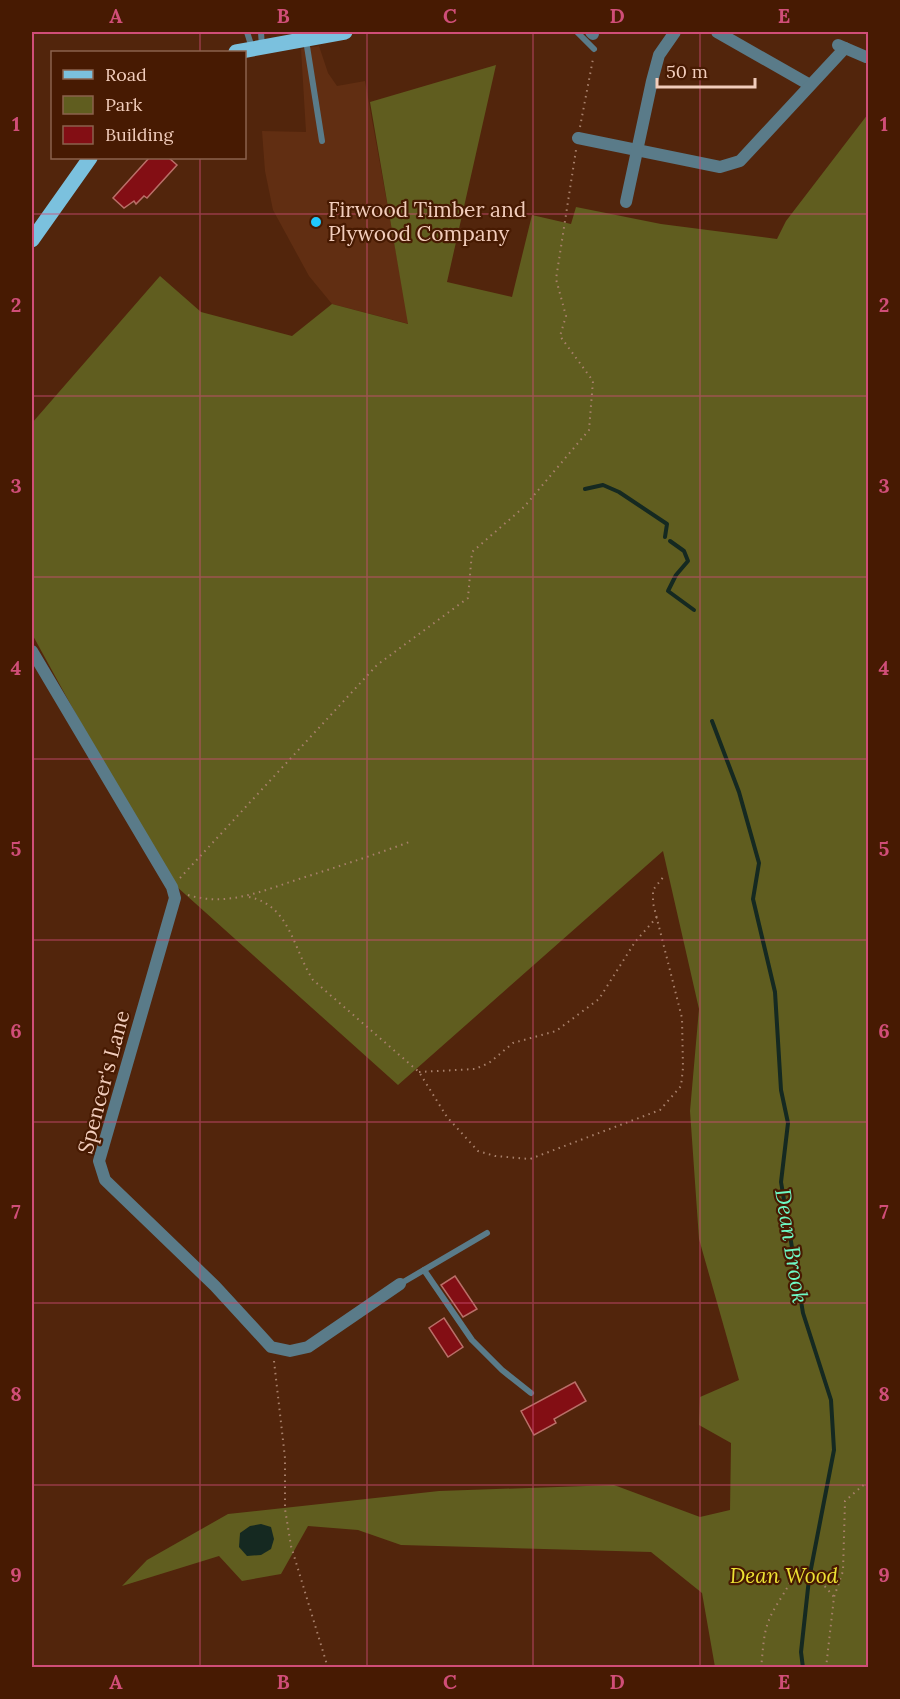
<svg xmlns="http://www.w3.org/2000/svg" width="900" height="1699" viewBox="0 0 900 1699" font-family="Lora,serif">
  <rect width="100%" height="100%" fill="#52250c"/>
  <path fill="#612e12" d="M319,46L328,73L337,86L365,81L409,324L332,304L309,276L273,210L265,171L262,131L306,132L301,49Z"/>
  <path fill="#605d1f" d="M496,65L447,282L512,297L532,215L571,224L576,207L661,224L777,239L786,221L868,114V1667H715L702,1593L651,1552L401,1545L358,1530L308,1526L281,1574L242,1581L219,1556L122,1586L147,1560L228,1514L439,1491L614,1485L700,1517L730,1510L731,1443L699,1425L700,1397L739,1380L699,1239L690,1111L699,1009L663,851L398,1085L176,886L83,727L32,634V423L160,276L201,312L292,336L332,304L408,324L370,102Z"/>
  <path fill="#152921" d="M261,1524L271,1527L274,1539L271,1549L261,1555L247,1556L239,1547L240,1533L250,1526Z"/>
  <g fill="none" stroke-linecap="round" stroke-linejoin="round">
    <g stroke="#152921" stroke-width="4">
      <path d="M585,489L603,485L619,492L667,524L665,537"/>
      <path d="M670,541L684,551L688,561L676,575L668,591L694,610"/>
      <path d="M712,721L739,792L759,863L753,899L775,992L781,1090L788,1123L781,1182L803,1313L831,1400L834,1450L809,1579L801,1652L803,1668"/>
    </g>
  </g>
  <g fill="#830e14" stroke="#b96f68" stroke-width="1.5">
    <path d="M149,158H169L177,165L147,198L144,196L136,204L134,201L124,208L113,198Z"/>
    <path d="M455,1276L477,1309L463,1317L441,1285Z"/>
    <path d="M444,1318L463,1347L448,1357L429,1328Z"/>
    <path d="M575,1382L586,1401L554,1419L556,1423L534,1435L521,1411Z"/>
  </g>
  <g fill="none" stroke-linecap="round" stroke-linejoin="round">
    <g stroke="#a8806b" stroke-width="2" stroke-dasharray="1.5 4.5" stroke-linecap="butt">
      <path d="M580,127L593,59"/>
      <path d="M180,878L377,665L468,598L472,552L524,507L589,430L593,381L560,336L566,316L556,279L576,150"/>
      <path d="M188,895C227,907 262,891 299,879C337,867 374,855 412,841"/>
      <path d="M249,897C290,905 293,949 313,980L419,1072L447,1117L478,1151L495,1156L530,1159L660,1110L681,1086L683,1068L682,1018L653,903V890L664,876"/>
      <path d="M419,1072L475,1069L489,1063L513,1043L556,1031L599,999L635,942L657,917"/>
      <path d="M274,1361L285,1458V1509L291,1546L328,1668"/>
      <path d="M761,1668C763,1652 763,1634 769,1620C773,1608 789,1588 791,1579L806,1570L816,1576L834,1597"/>
      <path d="M826,1668L834,1597L843,1571L845,1501L868,1481"/>
    </g>
    <g stroke="#5a7b89" stroke-width="6">
      <path d="M247,32L252,48"/>
      <path d="M261,32L262,47"/>
      <path d="M577,32L594,49"/>
      <path d="M306,40L322,141"/>
      <path d="M424,1270L472,1340L502,1370L531,1393"/>
      <path d="M400,1284L487,1233"/>
    </g>
    <g stroke="#5a7b89" stroke-width="12">
      <path d="M591,32L593,34"/>
      <path d="M717,32L810,85"/>
      <path d="M838,45L866,57"/>
      <path d="M578,138L720,167L740,161L845,48"/>
      <path d="M626,202L652,81L659,55L675,32"/>
      <path d="M32,651L172,887L175,898L99,1161L105,1180L215,1286L271,1347L290,1351L308,1347L400,1284"/>
    </g>
    <g stroke="#7bc1de" stroke-width="15">
      <path d="M236,52L345,32"/>
      <path d="M32,240L90,158"/>
    </g>
  </g>
  <path fill="none" stroke="#d04e78" stroke-width="1.5" stroke-opacity="0.55" d="M200,32V52M367,32V1668M533,32V1668M700,32V1668M200,158V1668M32,214H868M32,396H868M32,577H868M32,759H868M32,940H868M32,1122H868M32,1303H868M32,1485H868"/>
  <circle fill="#20c9fd" stroke="#471a02" stroke-width="2" cx="316" cy="222" r="6"/>
  <g text-anchor="middle" stroke-width="4.5" stroke-linejoin="round" paint-order="stroke">
    <g font-size="21" fill="#f2cdbc" stroke="#471a02" text-anchor="start">
      <text x="328" y="217">Firwood Timber and<tspan x="328" dy="24">Plywood Company</tspan></text>
    </g>
    <g font-size="21" fill="#f2cdbc" stroke="#471a02">
      <text transform="translate(104 1082) rotate(-75)" y="7">Spencer's Lane</text>
    </g>
    <g font-size="21" font-style="italic" fill="#ede233" stroke="#471a02">
      <text x="784" y="1583">Dean Wood</text>
    </g>
    <g font-size="22" font-style="italic" fill="#6ef9c5" stroke="#471a02">
      <text transform="translate(792 1246) rotate(81)" y="8">Dean Brook</text>
    </g>
  </g>
  <rect width="900" height="1699" fill="none" stroke="#471a02" stroke-width="66"/>
  <rect x="51" y="51" width="195" height="108" fill="#471a02" stroke="#8b624c" stroke-width="1.5"/>
  <rect x="63" y="70" width="30" height="9" fill="#7bc1de" stroke="#8b624c" stroke-width="1.5"/>
  <text x="105" y="81" font-size="18" fill="#f2cdbc">Road</text>
  <rect x="63" y="96" width="30" height="18" fill="#605d1f" stroke="#8b624c" stroke-width="1.5"/>
  <text x="105" y="111" font-size="18" fill="#f2cdbc">Park</text>
  <rect x="63" y="126" width="30" height="18" fill="#830e14" stroke="#8b624c" stroke-width="1.5"/>
  <text x="105" y="141" font-size="18" fill="#f2cdbc">Building</text>
  <path d="M657 78v9h98v-9" fill="none" stroke="#f2cdbc" stroke-width="3"/>
  <text x="666" y="78" font-size="18" fill="#f2cdbc" stroke="#471a02" stroke-width="4.5" paint-order="stroke">50 m</text>
  <rect x="33" y="33" width="834" height="1633" fill="none" stroke="#d04e78" stroke-width="2"/>
  <g font-size="20" text-anchor="middle" font-weight="bold" fill="#d04e78">
    <text x="116" y="23">A</text>
    <text x="283" y="23">B</text>
    <text x="450" y="23">C</text>
    <text x="617" y="23">D</text>
    <text x="784" y="23">E</text>
    <text x="16" y="131">1</text>
    <text x="884" y="131">1</text>
    <text x="16" y="312">2</text>
    <text x="884" y="312">2</text>
    <text x="16" y="493">3</text>
    <text x="884" y="493">3</text>
    <text x="16" y="675">4</text>
    <text x="884" y="675">4</text>
    <text x="16" y="856">5</text>
    <text x="884" y="856">5</text>
    <text x="16" y="1038">6</text>
    <text x="884" y="1038">6</text>
    <text x="16" y="1219">7</text>
    <text x="884" y="1219">7</text>
    <text x="16" y="1401">8</text>
    <text x="884" y="1401">8</text>
    <text x="16" y="1582">9</text>
    <text x="884" y="1582">9</text>
    <text x="116" y="1689">A</text>
    <text x="283" y="1689">B</text>
    <text x="450" y="1689">C</text>
    <text x="617" y="1689">D</text>
    <text x="784" y="1689">E</text>
  </g>
</svg>
